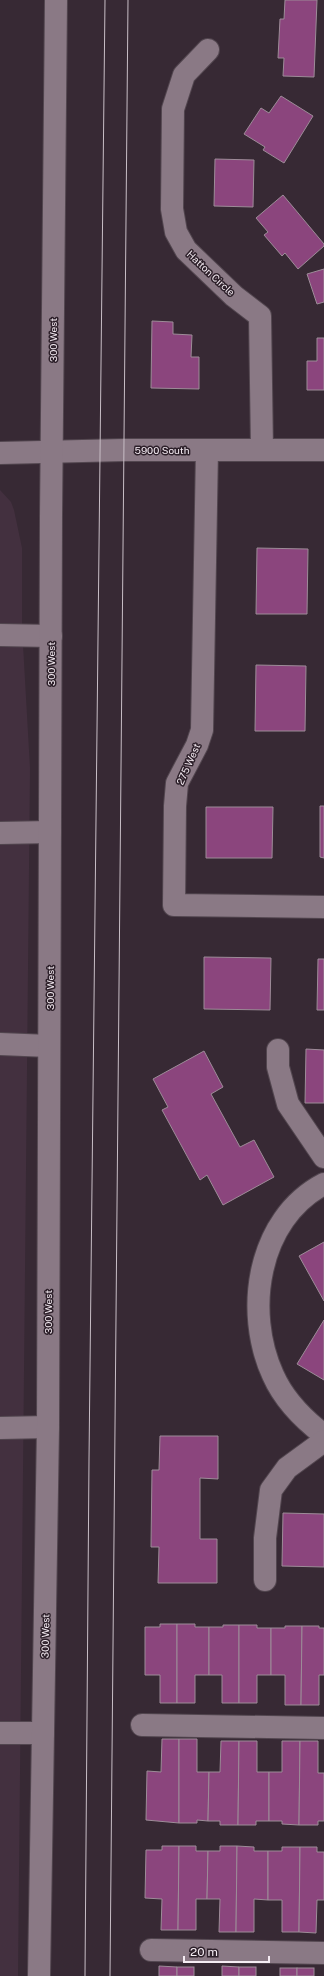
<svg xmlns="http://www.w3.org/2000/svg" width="324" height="1976" viewBox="0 0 324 1976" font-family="'Public Sans',sans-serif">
  <rect width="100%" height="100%" fill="#372934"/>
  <path fill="#43303f" d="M0,490L11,502L14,510L22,548V627L30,768L18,1976H0Z"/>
  <g fill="#8b457d" stroke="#9d8c98">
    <path d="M285,0H317L314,77L283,76L284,58H278L280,19H284Z"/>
    <path d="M281,96L313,116L284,163L263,150L265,147L244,134L261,108L269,113Z"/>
    <path d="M215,159L254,160L253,207L214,206Z"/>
    <path d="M283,195L324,244V246L298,269L285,253L282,256L264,235L268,232L256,218Z"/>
    <path d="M324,269V302L317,304L307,274Z"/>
    <path d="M152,321L173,322V334L192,335L191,357H199V389L151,388Z"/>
    <path d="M317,338H324V390H307V361H317Z"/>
    <path d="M257,548L308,549L307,614H256Z"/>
    <path d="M256,665L306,666L305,731H255Z"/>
    <path d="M320,806H324V858L320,857Z"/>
    <path d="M206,807H273L272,858H206Z"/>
    <path d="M204,957L271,958L270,1010L204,1009Z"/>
    <path d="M318,959H324V1010H317Z"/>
    <path d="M306,1049L324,1050V1103H305Z"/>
    <path d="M204,1051L223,1087L211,1094L240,1147L254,1140L274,1177L223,1205L207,1175L200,1180L162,1110L168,1107L153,1079Z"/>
    <path d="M324,1242V1301L299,1256Z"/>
    <path d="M324,1320V1380L297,1364Z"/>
    <path d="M160,1436H218V1479L200,1478V1539H217V1583H158L159,1547H151L152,1470H159Z"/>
    <path d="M283,1513L324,1514V1567L282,1566Z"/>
    <path d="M160,1624H177V1703H160V1675H145V1627H160Z"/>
    <path d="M177,1624H195V1627H209V1675H195V1703H177Z"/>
    <path d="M223,1625H239V1703H222V1675H209V1627H223Z"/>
    <path d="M239,1625H257V1628H271V1675H257V1703H239Z"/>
    <path d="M285,1626H302L301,1705H285V1675H271V1628H285Z"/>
    <path d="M302,1626H319V1628H324V1675H319V1705H301Z"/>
    <path d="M162,1739H179V1823L146,1820L147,1771L161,1772Z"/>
    <path d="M179,1739H197V1772H209L208,1821L197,1820V1823H179Z"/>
    <path d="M221,1741H239L238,1825H220V1821H208L209,1772H220Z"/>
    <path d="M239,1741H257V1772H269V1821H256V1825H238Z"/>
    <path d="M282,1741H300L299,1825L282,1824V1821H269V1772H282Z"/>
    <path d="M300,1741H318V1773H324V1821H318V1825H299Z"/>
    <path d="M162,1846H179L178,1930H161L162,1899L145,1898L146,1850H162Z"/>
    <path d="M179,1846H196V1851H208L207,1899H196V1930H178Z"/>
    <path d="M220,1846H237L236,1932H219L220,1899H207L208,1851H220Z"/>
    <path d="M237,1846L254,1847V1851H268V1900L254,1899V1932H236Z"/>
    <path d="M282,1847H300L299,1932H282V1900H268V1851H282Z"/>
    <path d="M300,1847H317V1852H324V1900H317L316,1933L299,1932Z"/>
    <path d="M159,1966L177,1967V1976H159Z"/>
    <path d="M222,1966L239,1967V1976H222Z"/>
    <rect x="177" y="1967" width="17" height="9"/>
    <rect x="239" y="1967" width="17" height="9"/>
    <rect x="280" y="1968" width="17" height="8"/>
    <rect x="297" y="1968" width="17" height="8"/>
  </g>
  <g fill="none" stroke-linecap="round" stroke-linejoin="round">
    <defs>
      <g id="minor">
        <path d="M208,50L184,75L173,109L172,209L176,232L186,250L234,296L260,316L262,450"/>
        <path d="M207,450L202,730L197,745L177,783L175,806L174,905L324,907"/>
        <path d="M0,453L124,450H324"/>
        <path d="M0,635L51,636"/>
        <path d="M0,833L50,832"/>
        <path d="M0,1044L49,1046"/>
        <path d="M278,1050V1067L288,1104L324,1157"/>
        <path d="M324,1184C257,1219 244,1312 273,1375C284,1400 303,1419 324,1435"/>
        <path d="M0,1428L48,1427"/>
        <path d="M265,1580V1538L271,1490L287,1468L324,1441"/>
        <path d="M142,1725L324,1728"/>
        <path d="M0,1733H43"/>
        <path d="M151,1950L324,1953"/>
        <path d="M39,1976L48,1427L51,516L56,0"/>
      </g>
    </defs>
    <use href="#minor" stroke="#52464f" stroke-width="24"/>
    <use href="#minor" stroke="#8a7985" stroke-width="22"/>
    <g stroke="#c8bec6" stroke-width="1">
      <path d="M85,1976L89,1459L105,0"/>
      <path d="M110,1976L128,0"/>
    </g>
  </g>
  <g text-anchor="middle" stroke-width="3" stroke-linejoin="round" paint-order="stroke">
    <g font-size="10" fill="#f5ecf3" stroke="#2d202a">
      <text transform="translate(211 273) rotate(43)" y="4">Hatton Circle</text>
      <text transform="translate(53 340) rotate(-90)" y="4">300 West</text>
      <text x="162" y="454">5900 South</text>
      <text transform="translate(51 664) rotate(-90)" y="4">300 West</text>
      <text transform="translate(188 764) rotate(-66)" y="4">275 West</text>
      <text transform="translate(50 988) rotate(-90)" y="4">300 West</text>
      <text transform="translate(48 1312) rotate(-90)" y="4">300 West</text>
      <text transform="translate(45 1636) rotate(-89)" y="4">300 West</text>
    </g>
  </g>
  <path d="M184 1956v6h85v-6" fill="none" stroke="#f5ecf3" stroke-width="2"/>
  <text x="190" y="1956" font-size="12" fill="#f5ecf3" stroke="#2d202a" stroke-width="3" paint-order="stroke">20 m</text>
</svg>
